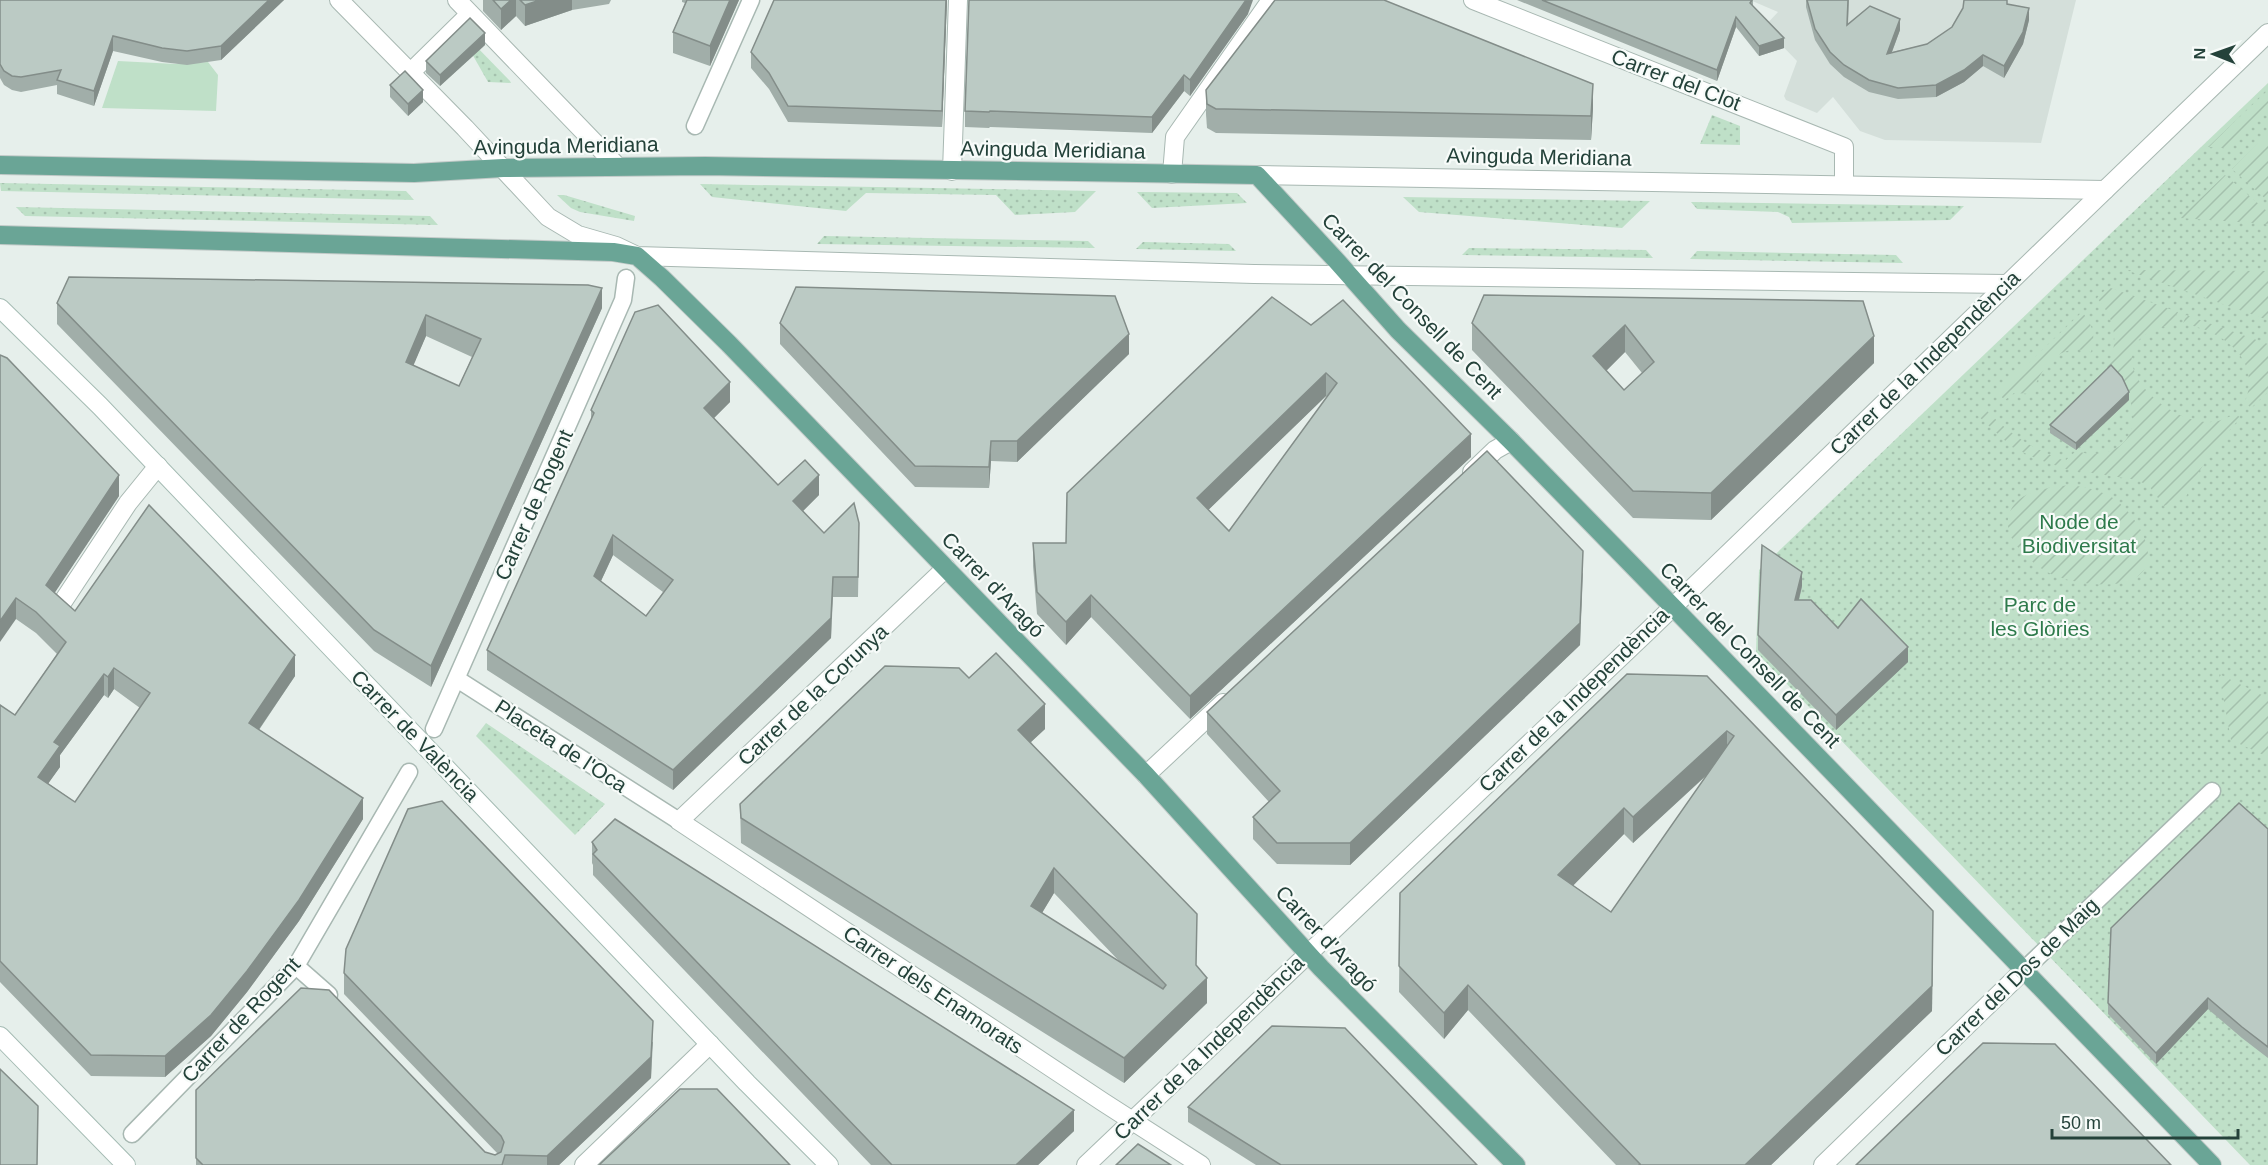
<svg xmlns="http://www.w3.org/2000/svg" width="2268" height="1165" viewBox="0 0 2268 1165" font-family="Arial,sans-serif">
  <defs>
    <pattern id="grass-dots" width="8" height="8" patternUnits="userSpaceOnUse" patternTransform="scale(1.5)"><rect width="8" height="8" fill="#bfe0c8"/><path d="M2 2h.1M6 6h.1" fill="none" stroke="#a4c1ad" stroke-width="1.8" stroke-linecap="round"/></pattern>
    <pattern id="garden-furrows" width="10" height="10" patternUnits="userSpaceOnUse" patternTransform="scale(1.5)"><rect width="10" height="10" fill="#bfe0c8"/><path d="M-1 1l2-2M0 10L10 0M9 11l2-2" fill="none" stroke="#a4c1ad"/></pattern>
  </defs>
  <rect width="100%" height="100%" fill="#e6efeb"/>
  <path fill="#d4dfda" d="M1750,0H2076L2041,143L1885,140L1860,131L1833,97L1817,113L1786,100L1784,96L1797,61L1764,27L1778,12Z"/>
  <g fill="url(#grass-dots)">
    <path d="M470,40L510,81L511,83L488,82L467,45Z"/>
    <path d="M2268,83V1165H2250L1756,652L1759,570Z"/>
    <path d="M1712,115L1740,126V145L1700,144Z"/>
    <path d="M0,183L406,191L414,200L1,191Z"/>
    <path d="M700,184L1096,191L1075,212L1015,215L996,195L866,193L846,211L712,197Z"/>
    <path d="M1137,192L1237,193L1247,203L1152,208Z"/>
    <path d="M557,195H564L635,216L634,221L580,212L571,208Z"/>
    <path d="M1403,197L1650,201L1622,228L1419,212Z"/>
    <path d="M1691,202L1964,206L1950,220L1792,223L1789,217L1778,212L1697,209Z"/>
    <path d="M16,207L430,216L438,225L25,216Z"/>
    <path d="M824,236L1088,241L1095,248L817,244Z"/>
    <path d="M1143,242L1229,244L1236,251L1136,249Z"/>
    <path d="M1469,248L1646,250L1653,258L1462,255Z"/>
    <path d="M1697,251L1896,255L1903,263L1690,259Z"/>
    <path d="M486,723L605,804L575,835L476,736Z"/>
  </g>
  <g fill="url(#garden-furrows)">
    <path d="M2268,90V108L2226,148L2208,147Z"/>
    <path d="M2268,134V201L2232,169Z"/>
    <path d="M2225,175L2268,212V224L2180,218Z"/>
    <path d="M2126,270L2268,271V320Z"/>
    <path d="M2108,287L2178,312L2173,324C2087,342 2154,418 2205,422C2216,423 2226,419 2236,413L2240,418C2219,443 2199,466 2186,497L2164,506L2149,486L2137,480L2066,469L2037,459L2012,447L1976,414L1983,407C2012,436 2027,446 2065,461L2076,451C2121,464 2147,430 2125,389C2121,380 2113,374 2107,367C2120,341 2115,319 2097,298Z"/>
    <path d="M2082,312C2093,325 2096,336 2091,352C2060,341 2041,367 2032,394L2014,393L2005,400L1997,393Z"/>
    <path d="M2186,315L2268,344V392L2251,408L2245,402C2263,359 2220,329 2183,324Z"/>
    <path d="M2070,485C2085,487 2100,490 2113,498C2131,510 2157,546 2145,568C2131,594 2073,584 2051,574C2037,567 2026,557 2016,545C2011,538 2007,529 2008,520C2011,491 2047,488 2070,485Z"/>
    <path d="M2219,674L2268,698V757L2231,740Z"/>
  </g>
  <path fill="#bfe0c8" d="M118,61L176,64L208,62L218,75L216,111L102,108Z"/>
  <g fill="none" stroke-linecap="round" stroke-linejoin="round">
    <defs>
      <g id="pedestrian">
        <path d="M695,126L751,0"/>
        <path d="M457,679L679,821"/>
        <path d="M434,729L623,300L626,278"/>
        <path d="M296,966L329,995"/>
        <path d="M2024,970L2212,791"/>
        <path d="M132,1134L296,966L409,772"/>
      </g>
      <g id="minor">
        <path d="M1473,0L1844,147V184"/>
        <path d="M410,73L470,14"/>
        <path d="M952,171L958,0"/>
        <path d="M1172,174L1175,137L1271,0"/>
        <path d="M1472,472L1495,450L1511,441"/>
        <path d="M946,568L679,821L1103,1102L1201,1165"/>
        <path d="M60,606L128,503L158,466"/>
        <path d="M1146,775L1223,703"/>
        <path d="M584,1165L710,1044"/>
        <path d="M1086,1165L1650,629L2105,190"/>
        <path d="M1823,1165L2024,970"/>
      </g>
      <g id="tertiary">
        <path d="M339,0L465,128L548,217L578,235L616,246L637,256L1254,274L2006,284"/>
        <path d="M457,0L617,166"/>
        <path d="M1257,175L2105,190L2268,33"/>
      </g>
      <g id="secondary">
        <path d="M0,308L100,406L747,1083L829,1165"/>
        <path d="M0,1036L126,1165"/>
      </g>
      <g id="primary">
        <path d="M0,165L414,173L503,168L705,166L1257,175L1334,258L1398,330L1511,441L1673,607L2212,1165"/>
        <path d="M0,235L613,252L637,256L662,278L729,344L1146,775L1321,968L1516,1165"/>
      </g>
    </defs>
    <use href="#pedestrian" stroke="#a8b8b2" stroke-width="19"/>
    <use href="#minor" stroke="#a8b8b2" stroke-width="20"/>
    <use href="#tertiary" stroke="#a8b8b2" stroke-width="20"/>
    <use href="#secondary" stroke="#a4bbb3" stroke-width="20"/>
    <use href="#primary" stroke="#c2cac8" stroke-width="20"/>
    <use href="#pedestrian" stroke="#fff" stroke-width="16"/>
    <use href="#minor" stroke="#fff" stroke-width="18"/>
    <use href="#tertiary" stroke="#fff" stroke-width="18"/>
    <use href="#secondary" stroke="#fff" stroke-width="18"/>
    <use href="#primary" stroke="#6aa596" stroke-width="18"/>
  </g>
  <g fill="#a1aea9" fill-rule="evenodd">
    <path d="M0,0H284L221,60L187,65L162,62L113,51L94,106L57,94V85L21,92L12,90L4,85L0,78Z"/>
    <path d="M483,0H611L609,4L572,10L525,26L516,16L501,30L483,11Z"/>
    <path d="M682,0H739L710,66L673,53V32L685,3L682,2Z"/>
    <path d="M947,0L942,127L788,122L769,89L751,68V52Z"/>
    <path d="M1517,0H1753V6L1784,48L1759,56L1736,27L1717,81Z"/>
    <path d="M1806,0H1849L1848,25L1900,30L1892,52L1927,44L2007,4L2029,20L2023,44L2004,78L1983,66L1964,82L1936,97L1898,99L1869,92L1844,77L1830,64L1815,40L1806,7Z"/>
    <path d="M1248,14L1190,96L1184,91L1152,133L990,127L989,128L965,127V111Z"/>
    <path d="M485,45L440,86L426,73V61Z"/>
    <path d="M390,85L423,102L408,116L390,97Z"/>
    <path d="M1206,90L1593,108L1591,140L1216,133L1207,128L1206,114Z"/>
    <path d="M1484,295L1874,363L1711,520L1633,518L1472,350V323ZM1625,352L1642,373L1624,390L1606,371Z"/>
    <path d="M1272,297L1471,457L1190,719L1091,617L1066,645L1037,614L1033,566V543H1066ZM1326,396L1327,397L1229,531L1208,510Z"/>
    <path d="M57,303L602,308L431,687L374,651L57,324ZM426,336L472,357L459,386L413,365Z"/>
    <path d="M780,323L1129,354L1017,462L991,461L989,488L915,487L780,344Z"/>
    <path d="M0,355L119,496L54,593L75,611L295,676L259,730L363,819L299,921L247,992L211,1036L165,1077L91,1076L0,982V705L15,715L57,654L36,633L16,619ZM114,689L140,708L75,802L48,783L60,767V755L104,695L108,698Z"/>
    <path d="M2129,400L2076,450L2050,433V425Z"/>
    <path d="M730,402L714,418L778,485L819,495L803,511L824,533L859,543L858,597H833L831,638L673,790L487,670V650L591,420V410ZM613,555L663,592L646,616L601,581Z"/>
    <path d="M1583,573L1580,645L1350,865L1277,864L1253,839V817L1269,802L1207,734V712Z"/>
    <path d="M1802,586L1799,600L1838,628L1908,662L1836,730L1758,650V635Z"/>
    <path d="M1707,676L1933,937L1932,1011L1771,1165H1616L1468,1010L1444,1039L1399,992L1400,893ZM1708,774L1611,912L1573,885L1624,834L1633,843Z"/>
    <path d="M969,678L1045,729L1031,742L1197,966L1207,1003L1124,1083L741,843L740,804ZM1054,893L1120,962L1042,913Z"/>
    <path d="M2268,829V1058L2242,1038L2208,1009L2156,1064L2108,1014V1003Z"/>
    <path d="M592,842L1074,1131L1038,1165H871L593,875V865L592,863Z"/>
    <path d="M344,973L653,1042L651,1078L559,1165H196V1090L485,1152L495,1155L498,1154L344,994Z"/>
    <path d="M1188,1107L1477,1165H1256L1188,1122Z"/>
  </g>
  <g fill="#838d89">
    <path d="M269,0H284L221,60V46Z"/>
    <path d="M511,0H516V16L501,30V9Z"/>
    <path d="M540,0H572V10L525,26V5Z"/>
    <path d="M730,0H739L710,66V46Z"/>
    <path d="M946,0H947L942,127V111Z"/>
    <path d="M1246,0H1253L1248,14L1190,96V80Z"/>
    <path d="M2029,8V20L2023,44L2004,78V66Z"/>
    <path d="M1736,17V27L1717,81V70Z"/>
    <path d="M1900,19V30L1887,65V54Z"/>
    <path d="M485,33V45L440,86V75Z"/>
    <path d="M113,36V51L94,106V91Z"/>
    <path d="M1784,38V48L1759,56V46Z"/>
    <path d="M1983,55V66L1964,82L1936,97V85Z"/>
    <path d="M1184,75V91L1152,133V117Z"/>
    <path d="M1593,84V108L1591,140V116Z"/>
    <path d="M423,90V102L408,116V104Z"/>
    <path d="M602,288V308L431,687V666Z"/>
    <path d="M426,315V336L406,383V362Z"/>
    <path d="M1625,325V352L1593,384V356Z"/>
    <path d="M1129,334V354L1017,462V441Z"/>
    <path d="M1874,336V363L1711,520V493Z"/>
    <path d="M1326,373V396L1197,521V498Z"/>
    <path d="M730,382V402L704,428V408Z"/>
    <path d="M2129,392V400L2076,450V443Z"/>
    <path d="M1471,434V457L1190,719V696Z"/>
    <path d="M991,441V461L989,488V467Z"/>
    <path d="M119,475V496L46,606V585Z"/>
    <path d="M819,475V495L793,521V501Z"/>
    <path d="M613,535V555L594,596V576Z"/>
    <path d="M1583,551L1580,645L1350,865V843Z"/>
    <path d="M1802,572V586L1795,615V600Z"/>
    <path d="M833,577L831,638L673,790V770Z"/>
    <path d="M1091,595V617L1066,645V622Z"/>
    <path d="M16,598V619L0,642V621Z"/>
    <path d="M1908,647V662L1836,730V715Z"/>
    <path d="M295,655V676L249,744V723Z"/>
    <path d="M114,668V689L108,698V677Z"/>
    <path d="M104,674V695L60,755V767L38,798V777L54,742Z"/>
    <path d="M1045,704V729L1018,754V730Z"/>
    <path d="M1727,731V756L1633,843V817Z"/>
    <path d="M363,798V819L299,921L247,992L211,1036L165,1077V1056Z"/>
    <path d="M1624,808V834L1558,901V875Z"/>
    <path d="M1054,868V893L1031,931V906Z"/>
    <path d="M1933,937L1932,1011L1771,1165H1745Z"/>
    <path d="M1207,978V1003L1124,1083V1058Z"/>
    <path d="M1468,985V1010L1444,1039V1013Z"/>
    <path d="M2208,998V1009L2156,1064V1053Z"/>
    <path d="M653,1021L651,1078L559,1165H547V1156Z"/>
    <path d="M1074,1110V1131L1038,1165H1016Z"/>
  </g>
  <g fill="#bbcac4" stroke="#838d89" stroke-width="1.5" fill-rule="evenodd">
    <path d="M0,0H269L221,46L187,51L162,48L113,36L94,91L57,80L61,70L21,77L12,76L4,71L0,64Z"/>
    <path d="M493,0H511L501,9Z"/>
    <path d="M520,0H540L525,5Z"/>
    <path d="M687,0H730L710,46L673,32Z"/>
    <path d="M774,0H946L942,111L788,106L769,73L751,52Z"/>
    <path d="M969,0H1246L1190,80L1184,75L1152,117L990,111L989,112L965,111Z"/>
    <path d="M1275,0H1384L1593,84L1591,116L1225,109H1216L1207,104L1206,90Z"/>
    <path d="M1542,0H1752L1750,3L1784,38L1759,46L1736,17L1717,70Z"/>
    <path d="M1807,0H1848L1847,25L1870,6L1900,19L1887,54L1927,44L1952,27L1963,8L1964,0H2007V4L2029,8L2023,32L2004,66L1983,55L1964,70L1936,85L1898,88L1869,80L1844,65L1830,52L1815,29Z"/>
    <path d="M470,18L485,33L440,75L426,61Z"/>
    <path d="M405,71L423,90L408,104L390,85Z"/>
    <path d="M69,277L588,285L602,288L431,666L374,630L57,303ZM426,315L481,339L459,386L406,362Z"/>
    <path d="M796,287L1115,296L1129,334L1017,441H991L989,467L915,466L780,323Z"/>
    <path d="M1484,295L1863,301L1874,336L1711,493L1633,491L1472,323ZM1625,325L1654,362L1624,390L1593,356Z"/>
    <path d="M1272,297L1311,325L1343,300L1471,434L1190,696L1091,595L1066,622L1037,592L1033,543H1066L1067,493ZM1326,373L1337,383L1229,531L1197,498Z"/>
    <path d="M658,305L730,382L704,408L778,485L805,460L819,475L793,501L824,533L854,503L859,523L858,577H833L831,618L673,770L487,650L594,413L591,410L635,312ZM613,535L673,580L646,616L594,576Z"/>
    <path d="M0,355L7,358L119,475L46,585L75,611L149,505L295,655L249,723L363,798L299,900L247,971L211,1015L165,1056L91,1055L0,961V705L15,715L66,642L36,612L16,598L0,621ZM114,668L150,693L75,802L38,777L60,746L54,742L104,674L108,677Z"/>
    <path d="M2111,365L2122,377L2129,392L2076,443L2050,425Z"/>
    <path d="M1487,451L1583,551L1580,623L1350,843H1277L1253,817L1280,791L1207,712Z"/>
    <path d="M1762,545L1802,572L1795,600H1811L1838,628L1861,599L1908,647L1836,715L1758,635Z"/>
    <path d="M996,653L1045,704L1018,730L1197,914L1196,965L1207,978L1124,1058L741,818L740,804L885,666L959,668L969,678ZM1054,868L1166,985L1163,989L1031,906Z"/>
    <path d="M1627,674L1707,676L1933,911L1932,986L1745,1165H1639L1640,1164L1468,985L1444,1013L1399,966L1400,893ZM1727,731L1734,736L1611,912L1558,875L1624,808L1633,817Z"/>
    <path d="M442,801L653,1021L651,1057L547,1156L505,1155L502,1165H203L196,1158V1090L301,988L329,990L485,1152L495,1155L501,1152L504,1142L501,1136L344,973L346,949L408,809Z"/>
    <path d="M2239,803L2268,829V1047L2242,1027L2208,998L2156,1053L2108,1003L2111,928Z"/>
    <path d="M615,819L1074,1110L1016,1165H892L593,854L597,850L592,842Z"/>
    <path d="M1272,1026L1345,1028L1477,1165H1281L1188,1107Z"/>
    <path d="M1983,1043L2055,1044L2171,1165H1856Z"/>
    <path d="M0,1069L38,1106L37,1165H0Z"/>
    <path d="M680,1089H717L790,1165H599Z"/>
    <path d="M1138,1144L1171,1165H1116Z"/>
  </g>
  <g text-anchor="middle" stroke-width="4.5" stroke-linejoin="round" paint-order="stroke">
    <g font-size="21" fill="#24423a" stroke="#f7fbf9">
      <text transform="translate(1676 80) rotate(21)" y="7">Carrer del Clot</text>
      <text transform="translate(566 146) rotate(-1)" y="7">Avinguda Meridiana</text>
      <text transform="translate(1053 150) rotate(1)" y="7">Avinguda Meridiana</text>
      <text transform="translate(1539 157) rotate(1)" y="7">Avinguda Meridiana</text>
      <text transform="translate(1412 306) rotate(46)" y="7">Carrer del Consell de Cent</text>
      <text transform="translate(1925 363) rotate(-44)" y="7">Carrer de la Independència</text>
      <text transform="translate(534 505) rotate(-66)" y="7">Carrer de Rogent</text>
      <text transform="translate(993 585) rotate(46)" y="7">Carrer d'Aragó</text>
      <text transform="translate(1750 655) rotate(46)" y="7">Carrer del Consell de Cent</text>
      <text transform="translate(813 695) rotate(-43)" y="7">Carrer de la Corunya</text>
      <text transform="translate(1574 700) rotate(-44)" y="7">Carrer de la Independència</text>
      <text transform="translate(415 736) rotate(46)" y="7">Carrer de València</text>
      <text transform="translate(561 746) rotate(33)" y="7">Placeta de l'Oca</text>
      <text transform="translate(1326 939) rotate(47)" y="7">Carrer d'Aragó</text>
      <text transform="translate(2017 977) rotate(-44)" y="7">Carrer del Dos de Maig</text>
      <text transform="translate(933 990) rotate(34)" y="7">Carrer dels Enamorats</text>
      <text transform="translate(241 1020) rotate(-47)" y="7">Carrer de Rogent</text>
      <text transform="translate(1209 1048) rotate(-44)" y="7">Carrer de la Independència</text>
    </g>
    <g font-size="21" fill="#2d7a4b" stroke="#f7fbf9">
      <text x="2079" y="529">Node de<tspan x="2079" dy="24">Biodiversitat</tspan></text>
      <text x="2040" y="612">Parc de<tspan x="2040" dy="24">les Glòries</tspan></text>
    </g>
  </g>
  <g transform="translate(2214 54) rotate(271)" stroke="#f7fbf9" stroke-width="4.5" paint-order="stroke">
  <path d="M0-4.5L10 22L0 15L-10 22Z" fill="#24423a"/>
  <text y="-9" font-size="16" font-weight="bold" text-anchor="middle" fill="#24423a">N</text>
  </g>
  <path d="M2052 1129v9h186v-9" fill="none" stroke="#24423a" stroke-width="3"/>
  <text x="2061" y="1129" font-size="18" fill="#24423a" stroke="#f7fbf9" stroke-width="4.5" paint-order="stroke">50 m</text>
</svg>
